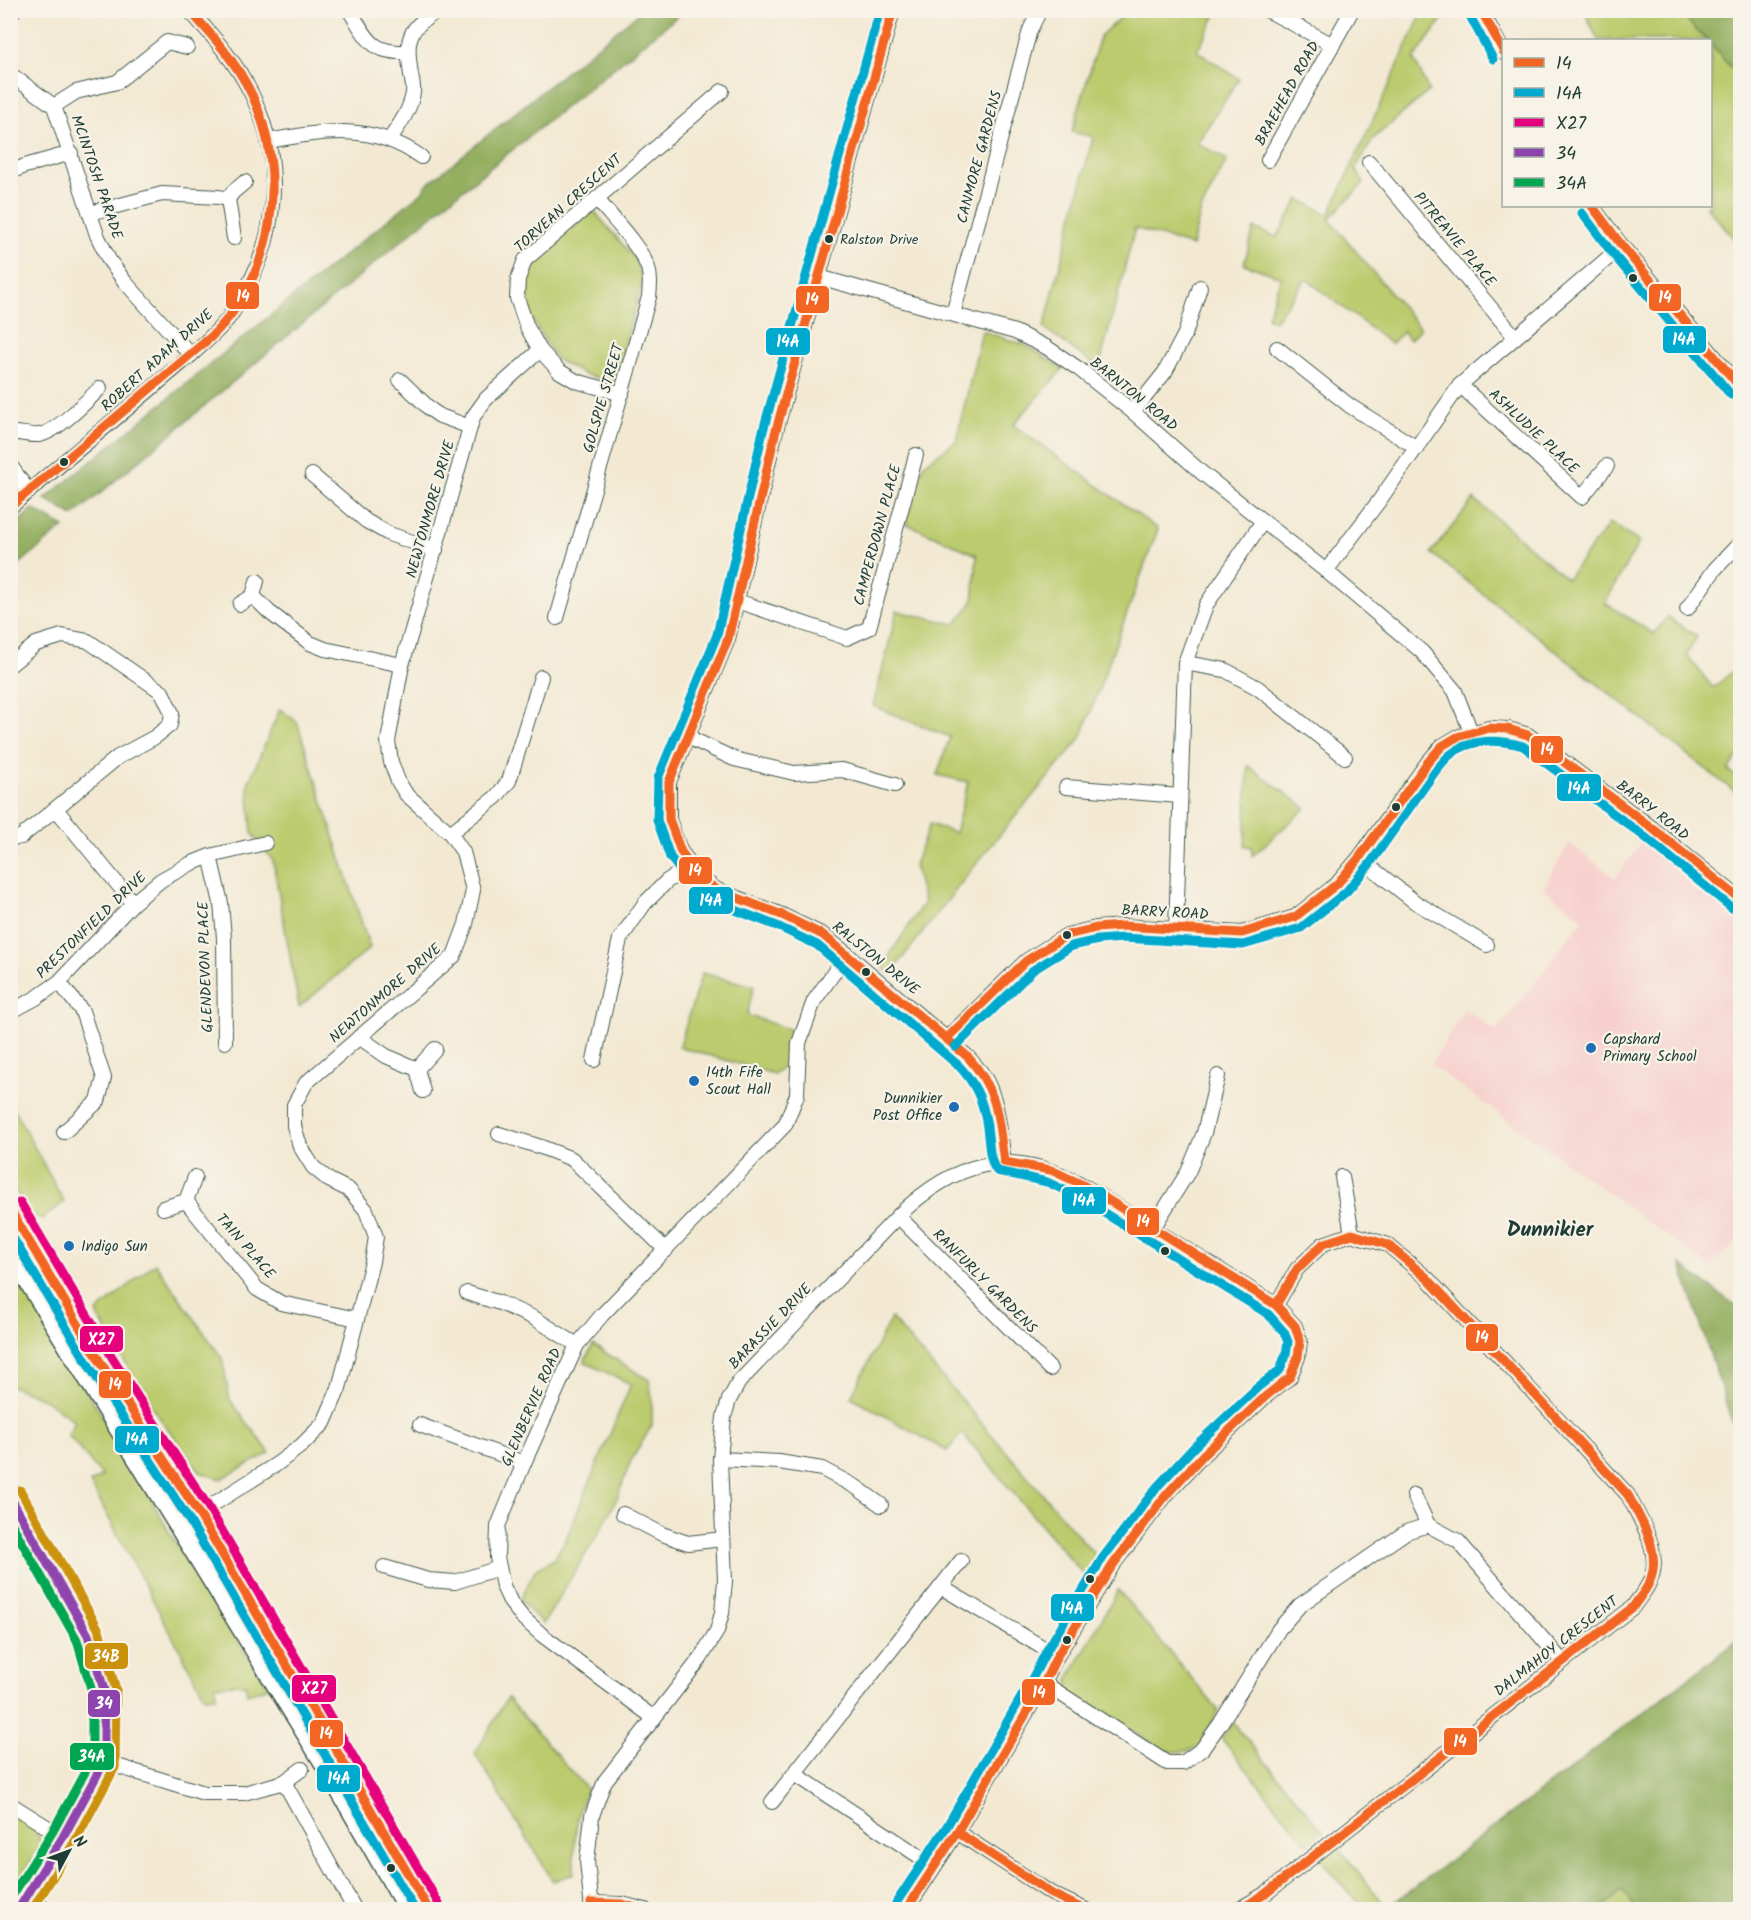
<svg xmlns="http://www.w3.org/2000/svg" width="1751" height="1920" viewBox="0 0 1751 1920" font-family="Kalam,sans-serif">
  <rect width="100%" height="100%" fill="#f7f3e8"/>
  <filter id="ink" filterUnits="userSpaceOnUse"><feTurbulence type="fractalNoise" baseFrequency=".0167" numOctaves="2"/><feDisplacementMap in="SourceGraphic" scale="12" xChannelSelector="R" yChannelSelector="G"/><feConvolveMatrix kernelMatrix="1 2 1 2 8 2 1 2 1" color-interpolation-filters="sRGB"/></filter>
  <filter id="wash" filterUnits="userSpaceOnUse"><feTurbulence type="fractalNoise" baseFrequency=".008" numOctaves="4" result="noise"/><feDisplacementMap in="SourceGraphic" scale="24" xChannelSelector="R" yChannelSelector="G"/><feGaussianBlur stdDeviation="1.35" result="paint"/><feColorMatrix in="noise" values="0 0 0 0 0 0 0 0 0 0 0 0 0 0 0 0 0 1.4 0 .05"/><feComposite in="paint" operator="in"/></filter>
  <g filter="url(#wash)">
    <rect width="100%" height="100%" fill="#f3e9d3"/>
    <path fill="#f7d0cd" d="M1642,842L1740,920V1241L1710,1267L1431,1065L1464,1009L1497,1031L1583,919L1543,888L1569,843L1615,878Z"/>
    <g fill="#bbcb6d" stroke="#6d8450" stroke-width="1.5">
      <path d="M1129,10L1218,11L1197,51L1239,79L1197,143L1227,160L1201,210L1192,246L1135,228L1099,368L1044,328L1093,137L1072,132L1100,36Z"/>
      <path d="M1423,11H1448L1414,59L1429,91L1374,138L1355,169L1364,183L1329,219L1420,328L1410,340L1403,332L1391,344L1306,279L1275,321L1267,317L1281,277L1244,264L1254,228L1277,237L1299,199L1329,215Z"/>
      <path d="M1584,11H1678L1706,40H1598Z"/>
      <path d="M1711,45L1740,78V246L1706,206H1710Z"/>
      <path d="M593,210L636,260L643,281L614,382L585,375L557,360L527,312V282L539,259Z"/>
      <path d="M982,331L1025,345L1063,369L1013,425L1158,529L1081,738L984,854L890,974L882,967L924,902L914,865L930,824L955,833L968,782L937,775L950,737L873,706L897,611L955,624L973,602L977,555L905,523L924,464L956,441Z"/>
      <path d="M1474,499L1567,579L1610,523L1639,542L1605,603L1654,634L1667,617L1697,636L1687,655L1713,688L1740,665V753L1728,770L1740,780V796L1431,553Z"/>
      <path d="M280,709L297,722L370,948L299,1007L273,861L252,833L248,784Z"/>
      <path d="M1248,766L1306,808L1252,856V847L1245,846Z"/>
      <path d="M702,973L754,986L747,1015L794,1031L788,1062L774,1074L679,1047Z"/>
      <path d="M10,1102L64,1202L43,1219L29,1214L11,1183Z"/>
      <path d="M155,1263L222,1358L230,1400L270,1453L221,1479L200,1472L151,1406L99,1318L97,1312Z"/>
      <path d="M10,1265L134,1468L172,1537L220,1614L269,1687L247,1694L246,1684L216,1685V1696L205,1697L90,1483L102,1476L68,1435L75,1422L46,1400L11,1386V1344L19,1333L11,1322Z"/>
      <path d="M891,1318L1102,1563L1090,1582L962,1433L947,1451L851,1397Z"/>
      <path d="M593,1345L649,1380L652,1398V1425L630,1463L618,1496L603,1526L543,1624L520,1600L536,1569L554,1559L565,1541L631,1384L584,1362Z"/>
      <path d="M1118,1590L1218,1710C1214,1720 1204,1742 1195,1748C1187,1753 1174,1752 1165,1751L1069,1693V1678Z"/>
      <path d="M507,1698L587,1789C575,1818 574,1842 574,1874L553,1881L475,1754Z"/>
      <path d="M1233,1723L1323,1831L1307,1844L1221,1738Z"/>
      <path d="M11,1806L32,1823L42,1844L11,1892Z"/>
      <path d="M1336,1844L1387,1908L1363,1909L1319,1857Z"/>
      <path d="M1623,1889L1636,1909L1601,1910Z"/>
    </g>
    <g fill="#94af60" stroke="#5a764a" stroke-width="1.5">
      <path d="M641,11H684L443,206L73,516L45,499L422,192L425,186Z"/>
      <path d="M1678,11H1740V78L1711,45L1710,40H1706Z"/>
      <path d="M33,509L64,527L11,571V528Z"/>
      <path d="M1681,1265L1740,1309V1445Z"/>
      <path d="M1740,1639V1909H1636L1623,1890L1601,1909H1386Z"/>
    </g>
  </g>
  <g filter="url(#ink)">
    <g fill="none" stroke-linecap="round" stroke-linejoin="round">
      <defs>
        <g id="minor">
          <path d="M349,10C368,38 370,54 408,52"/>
          <path d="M893,10L775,434L728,639L669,782V819L675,837L681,852L702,879L717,890L782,915L823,935L847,954L968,1057C973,1063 979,1069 983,1075C999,1100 1000,1134 1004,1162"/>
          <path d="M1267,10L1333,45"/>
          <path d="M1481,10L1504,53"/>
          <path d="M10,14L14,10"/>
          <path d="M10,74L54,106L97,235L109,260L125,282L191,355"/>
          <path d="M54,106L76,92L117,82L167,42L187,47"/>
          <path d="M390,139C399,125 410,111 413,93C414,88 412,81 411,75C406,40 406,28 440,10"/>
          <path d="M268,141C324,131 372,122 421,157"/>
          <path d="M1268,160L1352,10"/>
          <path d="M1369,162L1515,337"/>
          <path d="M10,172L25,166L71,153"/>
          <path d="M228,199L234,238"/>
          <path d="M1592,206L1622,246L1740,387"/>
          <path d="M90,213L162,194L219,197L228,199L233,192L245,182"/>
          <path d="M819,277L1015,332L1046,347L1079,369L1133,412L1202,473L1326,571L1422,652L1455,691L1471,732"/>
          <path d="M953,314L1030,30L1040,10"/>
          <path d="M1277,348L1350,406L1417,448"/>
          <path d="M400,380L431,410L440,416L470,427"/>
          <path d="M1460,385L1582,497L1607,466"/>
          <path d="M622,394L576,381L559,371L540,350L527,327L517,298L518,279L525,260L722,91"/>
          <path d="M1133,412L1165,372L1185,334L1200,287"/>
          <path d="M10,433C20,432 30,436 39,435C56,433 87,401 100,388"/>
          <path d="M10,465L29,492"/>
          <path d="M312,475L366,521L389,534L436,550"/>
          <path d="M10,507L191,355C204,343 219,331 230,316C235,309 239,300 244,293C279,233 283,158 252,95C237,63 213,36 189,10"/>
          <path d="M1326,571L1379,501L1460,385L1622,246"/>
          <path d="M253,596L257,581"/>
          <path d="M737,601L847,638L869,628L916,455"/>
          <path d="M240,604L253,596L269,612L310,643L325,649L402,665"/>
          <path d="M1687,609L1715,569L1740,543"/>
          <path d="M557,618L649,297C650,287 651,277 648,268C641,247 611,217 597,199"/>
          <path d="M1185,663L1225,670L1258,688L1345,757"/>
          <path d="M10,665L36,644L62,636L88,641L162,692L172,713L170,725L155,737L118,757L21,837L10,839"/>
          <path d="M686,736L734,759L794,773L842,770L895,785"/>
          <path d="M1066,787L1180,796"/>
          <path d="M56,809L133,903"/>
          <path d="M450,833L496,797L509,781L541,677"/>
          <path d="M210,856L221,903L224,938L225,1042"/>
          <path d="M1359,858L1415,902L1487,945"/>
          <path d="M1176,929L1185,663L1206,605L1263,521"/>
          <path d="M59,982L82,1011L104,1078L98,1101L64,1132"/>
          <path d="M10,1012L36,998L59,982L133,903L161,880L190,864L210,856L265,843"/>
          <path d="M359,1037L386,1056L417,1069"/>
          <path d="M947,1038L1026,961L1067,935L1096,928L1123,926L1242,933L1295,917L1337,884L1359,858L1428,762L1442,746L1457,737L1489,728L1508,729L1528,735L1652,828L1740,899"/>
          <path d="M594,1060L620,939L645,903L667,881L691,866"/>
          <path d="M423,1091L417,1069L435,1049"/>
          <path d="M499,1134L541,1147L572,1159L666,1250"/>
          <path d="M1342,1177L1352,1234"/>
          <path d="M186,1201L257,1289L281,1303L357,1319"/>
          <path d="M163,1208L186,1201L195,1177"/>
          <path d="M898,1216L1050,1369"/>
          <path d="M1153,1228L1188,1172L1204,1133L1218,1076"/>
          <path d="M467,1293L500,1303L534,1318L577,1345"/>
          <path d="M420,1425L524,1463"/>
          <path d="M720,1459L779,1462L822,1469L856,1487L881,1505"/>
          <path d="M1414,1495L1428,1525"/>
          <path d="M10,1496L88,1635L104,1690V1762L63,1837L18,1910"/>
          <path d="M623,1514L662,1534L688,1543L723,1539"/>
          <path d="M179,1526L277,1464L302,1445L324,1423L339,1388L372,1262L376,1237L366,1210L349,1190L329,1180L313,1167L300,1146L294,1126V1105L306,1083L454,956L466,924L473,890L463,852L450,833L406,794L398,781L391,762L388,741L402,665L473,417L486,399L540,350"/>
          <path d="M384,1567L428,1580L455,1582L499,1568"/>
          <path d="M941,1587L1057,1656"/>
          <path d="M1044,1683L1167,1763H1183L1202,1749L1220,1724L1279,1629L1300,1605L1406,1532L1428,1525L1458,1541L1562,1661"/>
          <path d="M654,1718L542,1635L523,1618L511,1603L503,1586L497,1557L498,1526L524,1463L577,1345L602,1315L785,1125L797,1095L799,1043L814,1001L847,954"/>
          <path d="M104,1762L204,1793H244L284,1782L302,1769"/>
          <path d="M795,1774L934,1866"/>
          <path d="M284,1782L355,1910"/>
          <path d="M772,1802L961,1561"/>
          <path d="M10,1804L63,1837"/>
          <path d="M957,1832L1052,1894L1086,1910"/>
          <path d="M27,1895L46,1910"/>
          <path d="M591,1903L622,1904L645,1910"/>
          <path d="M592,1910L587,1861L592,1816L599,1796L605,1781L700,1659L717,1631L722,1613L725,1581L720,1459L724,1417L729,1400L739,1382L898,1216C955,1161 1009,1146 1081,1184L1276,1305L1295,1326L1300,1341L1298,1357L1290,1377L1266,1396L1204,1454L1167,1494L1112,1566L1057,1656L1044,1683L957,1832L906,1910"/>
          <path d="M1238,1910L1265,1894L1633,1607C1638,1599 1645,1592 1649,1583C1664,1555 1641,1521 1628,1495L1427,1278L1388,1245L1352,1234L1323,1244L1297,1269L1276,1305"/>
        </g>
        <g id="major">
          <path d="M10,1208C69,1312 132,1415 199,1514L429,1910"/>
          <path d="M10,1252L322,1760L408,1910"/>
        </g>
      </defs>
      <use href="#minor" stroke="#3f574c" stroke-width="16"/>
      <use href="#major" stroke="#3f574c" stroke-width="21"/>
      <use href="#minor" stroke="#fff" stroke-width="14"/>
      <use href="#major" stroke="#fff" stroke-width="18"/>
      <defs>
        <g id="bus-1">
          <path d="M893,10L775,434L728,639L669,782V819L681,852L702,879L717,890L782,915L823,935L968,1057C999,1092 998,1118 1004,1162L1051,1170L1081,1184L1105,1198L1276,1305L1295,1326L1300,1341L1298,1357L1290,1377L1266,1396L1204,1454L1167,1494L1112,1566L1057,1656L1044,1683L957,1832L906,1910"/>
          <path d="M1481,10L1504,52"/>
          <path d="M1592,206L1622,246L1740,387"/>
          <path d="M10,507L211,337C275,275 289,174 252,95C237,63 213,36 189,10"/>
          <path d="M947,1038L1026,961L1067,935L1096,928L1123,926L1242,933L1295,917L1337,884L1359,858L1428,762L1442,746L1457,737L1489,728L1508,729L1528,735L1652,828L1740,899"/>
          <path d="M10,1209L101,1363L199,1514L429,1910"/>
          <path d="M957,1832L1052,1894L1085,1910"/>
          <path d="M592,1910L591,1903L622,1904L643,1910"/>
          <path d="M1239,1910L1265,1894L1633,1607C1638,1599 1645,1592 1649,1583C1663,1553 1642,1522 1628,1495L1427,1278L1388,1245L1352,1234L1323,1244L1297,1269L1276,1305"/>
        </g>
        <g id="bus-2">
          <path d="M880,10L763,431L717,635L658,778L657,820L670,857L694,888L712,901L777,926L817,945L959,1066C974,1082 982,1098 986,1121C989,1134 988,1161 997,1171L1047,1182L1075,1195L1268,1314L1284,1332L1288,1342L1286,1354L1280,1370L1258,1387L1195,1446L1157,1487L1102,1559L1047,1650L1033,1677L947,1826L896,1903"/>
          <path d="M1470,16L1493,59"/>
          <path d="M1582,213L1613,254L1731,395"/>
          <path d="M955,1047L1033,970L1072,946L1098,940L1123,938L1243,945L1301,928L1346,892L1369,865L1437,769C1441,765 1445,759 1450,755C1470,738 1499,739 1523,746L1645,837L1732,908"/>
          <path d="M10,1233L91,1369L189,1520L415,1910"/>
        </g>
        <path id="bus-3" d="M20,1202L112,1357L209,1508L439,1904"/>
        <path id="bus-4" d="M10,1497L88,1635L104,1690V1762L63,1837L18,1910"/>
        <path id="bus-5" d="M10,1521L77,1640L92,1692V1759L53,1831L10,1899"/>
        <path id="bus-6" d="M20,1490L99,1630L116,1690L115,1767L74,1843L32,1910"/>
      </defs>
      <use href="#bus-1" stroke="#f7f3e8" stroke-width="14"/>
      <use href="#bus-2" stroke="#f7f3e8" stroke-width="14"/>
      <use href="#bus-3" stroke="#f7f3e8" stroke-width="14"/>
      <use href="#bus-4" stroke="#f7f3e8" stroke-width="14"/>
      <use href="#bus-5" stroke="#f7f3e8" stroke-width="14"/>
      <use href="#bus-6" stroke="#f7f3e8" stroke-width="14"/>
      <use href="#bus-1" stroke="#f26522" stroke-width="9"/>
      <use href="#bus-2" stroke="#00a9ce" stroke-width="9"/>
      <use href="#bus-3" stroke="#e5007d" stroke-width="9"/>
      <use href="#bus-4" stroke="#8e44ad" stroke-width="9"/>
      <use href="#bus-5" stroke="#00a651" stroke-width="9"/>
      <use href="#bus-6" stroke="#cc910a" stroke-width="9"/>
    </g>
  </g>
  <g fill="#1f3d34" stroke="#f7f3e8" stroke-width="2">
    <circle cx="829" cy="239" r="5"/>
    <circle cx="1633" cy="278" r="5"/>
    <circle cx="64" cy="462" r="5"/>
    <circle cx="1396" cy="807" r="5"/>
    <circle cx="1067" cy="935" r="5"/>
    <circle cx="866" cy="972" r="5"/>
    <circle cx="1165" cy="1251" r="5"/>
    <circle cx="1090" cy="1579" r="5"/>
    <circle cx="1067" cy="1640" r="5"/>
    <circle cx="391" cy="1868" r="5"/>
  </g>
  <g fill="#1f6fb2" stroke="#f7f3e8" stroke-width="2">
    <circle cx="1591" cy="1048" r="6"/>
    <circle cx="694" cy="1081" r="6"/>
    <circle cx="954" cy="1107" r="6"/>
    <circle cx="69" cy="1246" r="6"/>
  </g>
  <g text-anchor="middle" stroke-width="4.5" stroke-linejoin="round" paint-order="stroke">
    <g font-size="14" fill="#1f3d34" stroke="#f7f3e8" text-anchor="start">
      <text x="840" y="244">Ralston Drive</text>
    </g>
    <g font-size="15" fill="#1f3d34" stroke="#f7f3e8">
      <text transform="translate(1287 93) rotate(-61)" y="5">BRAEHEAD ROAD</text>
      <text transform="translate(979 157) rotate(-75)" y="5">CANMORE GARDENS</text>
      <text transform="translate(97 177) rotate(71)" y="5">MCINTOSH PARADE</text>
      <text transform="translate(568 203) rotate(-42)" y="5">TORVEAN CRESCENT</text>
      <text transform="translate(1455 239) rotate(50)" y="5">PITREAVIE PLACE</text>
      <text transform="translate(157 360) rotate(-42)" y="5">ROBERT ADAM DRIVE</text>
      <text transform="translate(1134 394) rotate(39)" y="5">BARNTON ROAD</text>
      <text transform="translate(603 398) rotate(-74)" y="5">GOLSPIE STREET</text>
      <text transform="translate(1534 431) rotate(43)" y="5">ASHLUDIE PLACE</text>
      <text transform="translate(430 509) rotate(-74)" y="5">NEWTONMORE DRIVE</text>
      <text transform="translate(877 535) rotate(-75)" y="5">CAMPERDOWN PLACE</text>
      <text transform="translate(1653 810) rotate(38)" y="5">BARRY ROAD</text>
      <text transform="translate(1165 912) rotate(3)" y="5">BARRY ROAD</text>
      <text transform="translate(91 925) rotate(-44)" y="5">PRESTONFIELD DRIVE</text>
      <text transform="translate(876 958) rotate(39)" y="5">RALSTON DRIVE</text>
      <text transform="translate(205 967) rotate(-92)" y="5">GLENDEVON PLACE</text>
      <text transform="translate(385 993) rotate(-41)" y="5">NEWTONMORE DRIVE</text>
      <text transform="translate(246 1246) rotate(49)" y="5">TAIN PLACE</text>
      <text transform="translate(985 1281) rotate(45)" y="5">RANFURLY GARDENS</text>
      <text transform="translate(770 1326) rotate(-46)" y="5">BARASSIE DRIVE</text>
      <text transform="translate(531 1407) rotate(-66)" y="5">GLENBERVIE ROAD</text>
      <text transform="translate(1556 1646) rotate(-38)" y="5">DALMAHOY CRESCENT</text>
    </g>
    <g font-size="15" fill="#1f3d34" stroke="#f7f3e8" text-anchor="start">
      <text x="1603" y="1044">Capshard<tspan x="1603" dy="17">Primary School</tspan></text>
      <text x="706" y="1077">14th Fife<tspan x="706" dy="17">Scout Hall</tspan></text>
      <text x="942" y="1103" text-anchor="end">Dunnikier<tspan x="942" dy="17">Post Office</tspan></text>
      <text x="81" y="1251">Indigo Sun</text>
    </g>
    <g font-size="21" font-weight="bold" fill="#1f3d34" stroke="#f7f3e8">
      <text x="1550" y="1236">Dunnikier</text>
    </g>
  </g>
  <g stroke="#f7f3e8" stroke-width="2">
    <rect x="225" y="281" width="35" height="29" rx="6" fill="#f26522"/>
    <rect x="1648" y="283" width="34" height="29" rx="6" fill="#f26522"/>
    <rect x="795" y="285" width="35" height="29" rx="6" fill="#f26522"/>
    <rect x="1662" y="325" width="45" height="29" rx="6" fill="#00a9ce"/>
    <rect x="765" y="327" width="46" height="29" rx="6" fill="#00a9ce"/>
    <rect x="1530" y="735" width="34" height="29" rx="6" fill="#f26522"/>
    <rect x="1556" y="773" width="46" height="29" rx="6" fill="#00a9ce"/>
    <rect x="678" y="856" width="35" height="29" rx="6" fill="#f26522"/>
    <rect x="688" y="886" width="46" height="29" rx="6" fill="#00a9ce"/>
    <rect x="1061" y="1186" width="46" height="29" rx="6" fill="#00a9ce"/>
    <rect x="1126" y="1207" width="34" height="29" rx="6" fill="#f26522"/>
    <rect x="1465" y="1323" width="34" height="29" rx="6" fill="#f26522"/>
    <rect x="79" y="1325" width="45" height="28" rx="6" fill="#e5007d"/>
    <rect x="98" y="1370" width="34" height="29" rx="6" fill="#f26522"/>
    <rect x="114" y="1425" width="46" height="29" rx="6" fill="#00a9ce"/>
    <rect x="1050" y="1593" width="45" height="29" rx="6" fill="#00a9ce"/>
    <rect x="84" y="1642" width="45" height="28" rx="6" fill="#cc910a"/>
    <rect x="291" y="1674" width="46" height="29" rx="6" fill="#e5007d"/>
    <rect x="1021" y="1678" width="35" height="28" rx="6" fill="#f26522"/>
    <rect x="87" y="1689" width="34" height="29" rx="6" fill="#8e44ad"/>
    <rect x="309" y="1719" width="35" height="29" rx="6" fill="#f26522"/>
    <rect x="1443" y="1727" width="35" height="29" rx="6" fill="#f26522"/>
    <rect x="69" y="1742" width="46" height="29" rx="6" fill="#00a651"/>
    <rect x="316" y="1764" width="45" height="29" rx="6" fill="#00a9ce"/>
  </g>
  <g font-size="16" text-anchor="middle" font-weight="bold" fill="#fff">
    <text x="243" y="302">14</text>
    <text x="1665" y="303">14</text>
    <text x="812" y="305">14</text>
    <text x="1684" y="345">14A</text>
    <text x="788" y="347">14A</text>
    <text x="1547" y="755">14</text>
    <text x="1579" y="794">14A</text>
    <text x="695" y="876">14</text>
    <text x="711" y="906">14A</text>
    <text x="1084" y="1206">14A</text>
    <text x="1143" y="1227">14</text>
    <text x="1482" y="1343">14</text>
    <text x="101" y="1345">X27</text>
    <text x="115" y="1390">14</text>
    <text x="137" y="1445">14A</text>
    <text x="1072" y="1614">14A</text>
    <text x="106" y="1662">34B</text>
    <text x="314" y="1694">X27</text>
    <text x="1039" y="1698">14</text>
    <text x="104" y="1709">34</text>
    <text x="326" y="1739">14</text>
    <text x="1460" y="1747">14</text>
    <text x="92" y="1762">34A</text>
    <text x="339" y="1784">14A</text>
  </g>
  <rect width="1751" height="1920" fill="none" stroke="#f7f3e8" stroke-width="36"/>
  <rect x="1502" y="39" width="210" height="168" fill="#f7f3e8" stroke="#a1aaa0" stroke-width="1.5"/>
  <rect x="1514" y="58" width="30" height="9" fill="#f26522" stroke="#a1aaa0" stroke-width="1.5"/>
  <text x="1556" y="69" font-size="18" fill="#1f3d34">14</text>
  <rect x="1514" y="88" width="30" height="9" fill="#00a9ce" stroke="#a1aaa0" stroke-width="1.5"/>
  <text x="1556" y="99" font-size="18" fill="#1f3d34">14A</text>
  <rect x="1514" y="118" width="30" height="9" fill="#e5007d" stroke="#a1aaa0" stroke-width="1.5"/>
  <text x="1556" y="129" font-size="18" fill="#1f3d34">X27</text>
  <rect x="1514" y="148" width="30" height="9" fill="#8e44ad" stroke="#a1aaa0" stroke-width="1.5"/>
  <text x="1556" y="159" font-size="18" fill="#1f3d34">34</text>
  <rect x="1514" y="178" width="30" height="9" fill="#00a651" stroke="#a1aaa0" stroke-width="1.5"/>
  <text x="1556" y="189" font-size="18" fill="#1f3d34">34A</text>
  <g transform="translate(69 1851) rotate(49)" stroke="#f7f3e8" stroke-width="4.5" paint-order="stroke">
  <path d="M0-4.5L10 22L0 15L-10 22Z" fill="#1f3d34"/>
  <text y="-9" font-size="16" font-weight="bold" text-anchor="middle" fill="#1f3d34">N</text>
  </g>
</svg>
